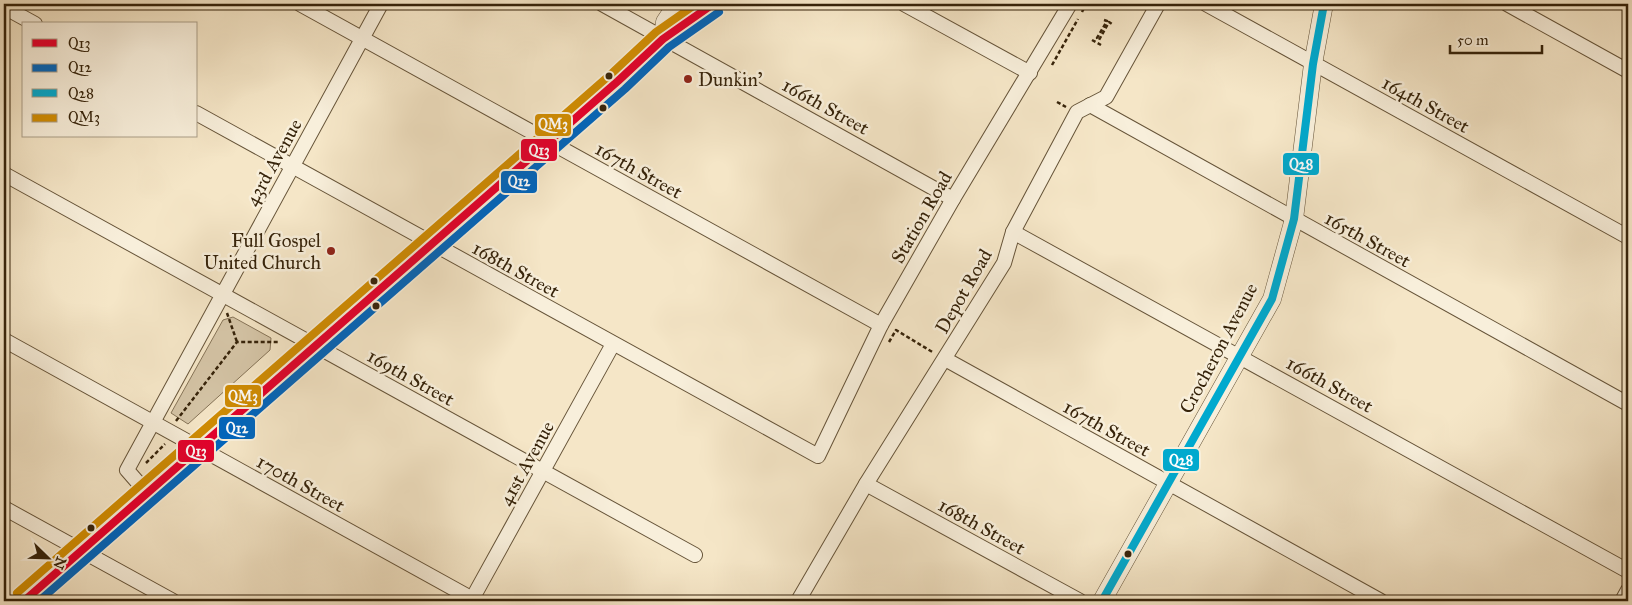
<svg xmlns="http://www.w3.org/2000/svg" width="1632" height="605" viewBox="0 0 1632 605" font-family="'IM FELL Great Primer',serif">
  <rect width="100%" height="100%" fill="#f5e6c7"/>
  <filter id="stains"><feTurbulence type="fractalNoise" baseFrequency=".004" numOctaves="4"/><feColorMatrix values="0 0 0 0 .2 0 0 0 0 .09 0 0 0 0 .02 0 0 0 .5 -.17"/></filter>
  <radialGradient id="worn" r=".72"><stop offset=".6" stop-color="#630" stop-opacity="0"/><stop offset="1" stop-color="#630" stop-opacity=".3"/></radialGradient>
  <path fill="#d5c5a7" stroke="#867458" d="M233,317L271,338L270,350L188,424L171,413L223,320Z"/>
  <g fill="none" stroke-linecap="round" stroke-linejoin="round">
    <defs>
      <g id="minor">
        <path d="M300,4L881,325"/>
        <path d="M602,4L953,199"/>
        <path d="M904,4L1030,73"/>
        <path d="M1206,4L1628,237"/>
        <path d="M1507,4L1628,71"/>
        <path d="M4,7L35,24"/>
        <path d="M1090,105L1628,404"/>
        <path d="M196,113L818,456L881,325L953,199L1070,4"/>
        <path d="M4,174L695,555"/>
        <path d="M1013,232L1628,571"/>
        <path d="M4,340L476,601"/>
        <path d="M945,359L1381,601"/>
        <path d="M866,484L1080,601"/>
        <path d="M147,493L127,470L381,4"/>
        <path d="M4,508L173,601"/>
        <path d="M471,601L613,344"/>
        <path d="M798,601L866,484L1004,263L1013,232L1077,112L1106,97L1158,4"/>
        <path d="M1622,601L1628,590"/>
      </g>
      <g id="tertiary">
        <path d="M663,39L665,22L677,4"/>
        <path d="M1102,601L1272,299L1294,219L1313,64L1324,4"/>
      </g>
      <path id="primary" d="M24,601L618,81L663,39L713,4"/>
    </defs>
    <use href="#minor" stroke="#665439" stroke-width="16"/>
    <use href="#tertiary" stroke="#665439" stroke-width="19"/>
    <use href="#primary" stroke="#36230a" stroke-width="23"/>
    <g stroke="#36230a" stroke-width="2.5" stroke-dasharray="4 2.5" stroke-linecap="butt">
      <path d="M1082,12L1086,4"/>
      <path d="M1104,20L1107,21L1097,38L1099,40L1109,22L1112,24"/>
      <path d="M1092,40L1101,45"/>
      <path d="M1052,65L1078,19"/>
      <path d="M1057,102L1066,107"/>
      <path d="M227,313L237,342"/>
      <path d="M889,342L896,330L934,353"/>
      <path d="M176,421L237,342H280"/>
      <path d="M146,463L165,444"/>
    </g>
    <use href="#minor" stroke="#f8efdb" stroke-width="14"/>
    <use href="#tertiary" stroke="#f8efdb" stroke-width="18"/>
    <use href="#primary" stroke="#f5e6c7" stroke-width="21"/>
    <defs>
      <path id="bus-1" d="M24,601L618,81L663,39L713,4"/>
      <path id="bus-2" d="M39,601L625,89L669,47L719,12"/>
      <path id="bus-3" d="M1102,601L1272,299L1294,219L1313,64L1324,4"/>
      <path id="bus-4" d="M17,593L611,74L656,32L696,4"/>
    </defs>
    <use href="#bus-1" stroke="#f8efdb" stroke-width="11"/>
    <use href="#bus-2" stroke="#f8efdb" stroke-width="11"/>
    <use href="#bus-3" stroke="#f8efdb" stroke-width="11"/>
    <use href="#bus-4" stroke="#f8efdb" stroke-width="11"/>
    <use href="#bus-1" stroke="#e4002b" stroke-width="8"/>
    <use href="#bus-2" stroke="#0065bd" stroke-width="8"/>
    <use href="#bus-3" stroke="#00a9ce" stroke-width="8"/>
    <use href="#bus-4" stroke="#d08c02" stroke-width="8"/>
  </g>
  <g fill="#36230a" stroke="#f8efdb" stroke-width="2">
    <circle cx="609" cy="76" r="4.5"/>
    <circle cx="603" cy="108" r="4.5"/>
    <circle cx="374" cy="281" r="4.5"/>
    <circle cx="376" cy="306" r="4.5"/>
    <circle cx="91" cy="528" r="4.5"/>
    <circle cx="1128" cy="554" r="4.5"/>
  </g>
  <g fill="#8f2418" stroke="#f8efdb" stroke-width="2">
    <circle cx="688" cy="79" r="5"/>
    <circle cx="331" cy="251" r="5"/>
  </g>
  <g text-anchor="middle" stroke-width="5" stroke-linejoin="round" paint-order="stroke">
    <g font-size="19" fill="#36230a" stroke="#f8efdb" text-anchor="start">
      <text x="698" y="86">Dunkin'</text>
      <text x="321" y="247" text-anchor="end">Full Gospel<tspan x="321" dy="22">United Church</tspan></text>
    </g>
    <g font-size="19" fill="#36230a" stroke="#f8efdb">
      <text transform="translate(1426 104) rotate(29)" y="7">164th Street</text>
      <text transform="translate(826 106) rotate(29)" y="7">166th Street</text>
      <text transform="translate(273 162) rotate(-61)" y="7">43rd Avenue</text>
      <text transform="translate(639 170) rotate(29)" y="7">167th Street</text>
      <text transform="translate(921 217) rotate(-60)" y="7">Station Road</text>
      <text transform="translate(1368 239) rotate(29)" y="7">165th Street</text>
      <text transform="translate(516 269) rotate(29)" y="7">168th Street</text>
      <text transform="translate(963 291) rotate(-60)" y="7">Depot Road</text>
      <text transform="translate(1218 348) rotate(-62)" y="7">Crocheron Avenue</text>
      <text transform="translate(411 377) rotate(29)" y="7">169th Street</text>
      <text transform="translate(1330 384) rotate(29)" y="7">166th Street</text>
      <text transform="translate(1107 428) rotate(29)" y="7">167th Street</text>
      <text transform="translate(526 463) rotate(-61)" y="7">41st Avenue</text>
      <text transform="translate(301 483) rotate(29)" y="7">170th Street</text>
      <text transform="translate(982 526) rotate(29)" y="7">168th Street</text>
    </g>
  </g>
  <g stroke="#f8efdb" stroke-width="2">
    <rect x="534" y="113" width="38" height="24" rx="5" fill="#d08c02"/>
    <rect x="520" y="138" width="38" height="24" rx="5" fill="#e4002b"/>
    <rect x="1282" y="152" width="38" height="24" rx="5" fill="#00a9ce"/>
    <rect x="500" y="170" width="38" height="24" rx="5" fill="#0065bd"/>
    <rect x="224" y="384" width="38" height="24" rx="5" fill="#d08c02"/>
    <rect x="218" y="416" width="38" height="24" rx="5" fill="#0065bd"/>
    <rect x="177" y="439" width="38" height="24" rx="5" fill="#e4002b"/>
    <rect x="1162" y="448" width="38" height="24" rx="5" fill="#00a9ce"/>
  </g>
  <g font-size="14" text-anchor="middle" font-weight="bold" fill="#fff">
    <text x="553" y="129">QM3</text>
    <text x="539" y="155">Q13</text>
    <text x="1301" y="169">Q28</text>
    <text x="519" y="186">Q12</text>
    <text x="243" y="401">QM3</text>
    <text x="237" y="433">Q12</text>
    <text x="196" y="456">Q13</text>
    <text x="1181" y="465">Q28</text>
  </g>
  <rect width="1632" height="605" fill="none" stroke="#f5e6c7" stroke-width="20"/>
  <rect x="5" y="5" width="1622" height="595" fill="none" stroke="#36230a" stroke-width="2.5"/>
  <rect x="10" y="10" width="1612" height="585" fill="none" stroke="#36230a"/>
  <rect x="22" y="22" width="175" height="115" fill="#f8efdb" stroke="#aa9d87"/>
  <rect x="32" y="39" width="25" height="8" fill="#e4002b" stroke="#aa9d87"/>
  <text x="68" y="48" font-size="15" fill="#36230a">Q13</text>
  <rect x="32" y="64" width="25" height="8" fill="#0065bd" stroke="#aa9d87"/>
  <text x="68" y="72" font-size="15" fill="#36230a">Q12</text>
  <rect x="32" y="89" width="25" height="8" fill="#00a9ce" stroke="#aa9d87"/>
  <text x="68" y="98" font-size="15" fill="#36230a">Q28</text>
  <rect x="32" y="114" width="25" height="8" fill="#d08c02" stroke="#aa9d87"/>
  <text x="68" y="122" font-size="15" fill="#36230a">QM3</text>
  <g transform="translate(48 558) rotate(113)" stroke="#f8efdb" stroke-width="4" paint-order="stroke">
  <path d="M0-4L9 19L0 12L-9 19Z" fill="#36230a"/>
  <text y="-8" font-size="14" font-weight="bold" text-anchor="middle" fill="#36230a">N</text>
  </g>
  <path d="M1450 45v8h92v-8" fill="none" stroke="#36230a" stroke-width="2.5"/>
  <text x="1457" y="45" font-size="15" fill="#36230a" stroke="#f8efdb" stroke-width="4" paint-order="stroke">50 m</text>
  <rect width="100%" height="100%" filter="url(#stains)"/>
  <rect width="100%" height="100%" fill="url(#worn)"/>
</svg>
